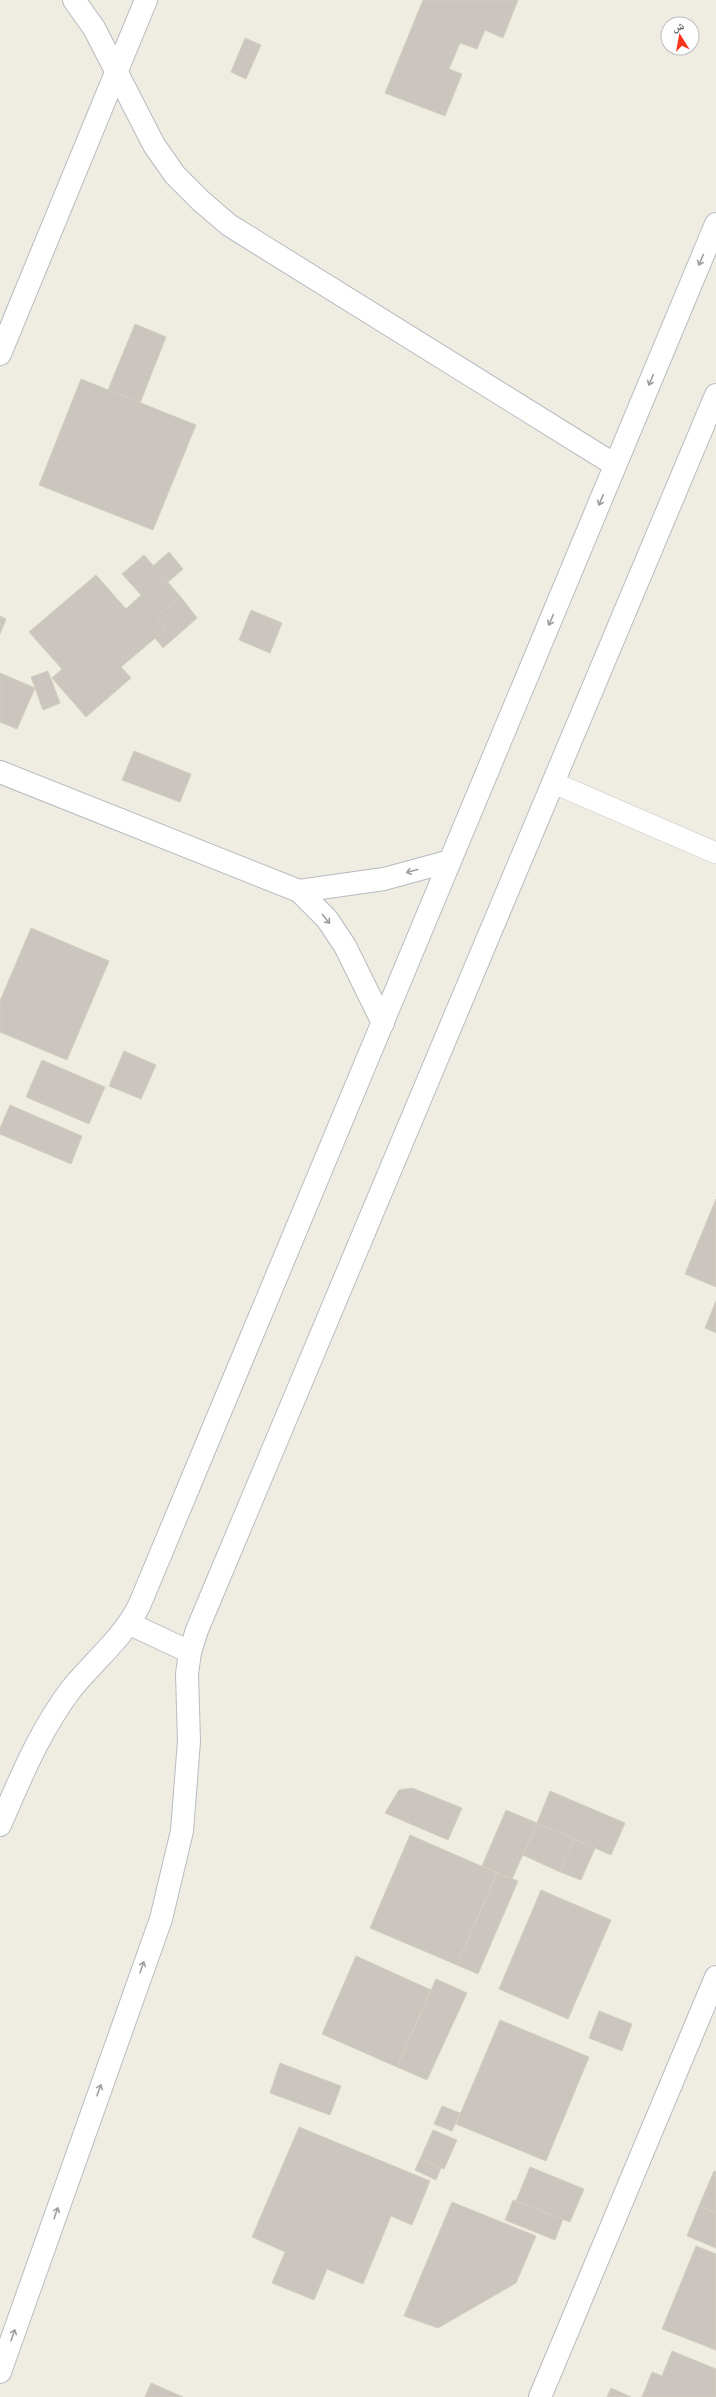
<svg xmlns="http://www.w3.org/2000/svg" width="716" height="2397" viewBox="0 0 716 2397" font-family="Raleway,'Noto Naskh Arabic',sans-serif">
  <rect width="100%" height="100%" fill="#efece2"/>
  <g fill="#cac6bf" stroke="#d4cec0">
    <path d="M423,0H518L503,38L485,30L477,49L460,43L449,69L462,74L445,116L385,93Z"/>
    <path d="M245,38L261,45L246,79L231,72Z"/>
    <path d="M135,324L166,337L140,403L108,390Z"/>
    <path d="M81,379L196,425L153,530L39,485Z"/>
    <path d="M169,552L183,569L168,582L153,566Z"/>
    <path d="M144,555L180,596L156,617L166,629L121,667L131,678L86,717L52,678L62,669L29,632L96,575L126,609L141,595L122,574Z"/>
    <path d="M180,596L197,618L163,648L155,638L166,629L156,617Z"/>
    <path d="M251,610L282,623L270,653L239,640Z"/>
    <path d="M0,616L6,619L0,634Z"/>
    <path d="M48,671L60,703L43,710L31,677Z"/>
    <path d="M0,673L35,688L17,729L0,722Z"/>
    <path d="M134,751L191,774L180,802L122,780Z"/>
    <path d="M31,928L109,961L67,1060L0,1032V1001Z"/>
    <path d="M124,1051L156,1065L141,1099L109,1086Z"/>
    <path d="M42,1060L105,1087L89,1124L26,1097Z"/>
    <path d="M10,1105L82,1136L71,1164L0,1134V1128Z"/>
    <path d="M716,1199V1287L685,1274Z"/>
    <path d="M716,1301V1333L705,1328Z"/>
    <path d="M412,1788L462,1808L448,1840L385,1813L399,1790Z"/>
    <path d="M550,1791L625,1823L611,1855L537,1823Z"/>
    <path d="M506,1810L537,1823L512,1879L482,1866Z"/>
    <path d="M537,1823L574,1839L560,1872L523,1855Z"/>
    <path d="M410,1835L497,1873L457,1965L370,1928Z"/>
    <path d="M574,1839L595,1848L581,1880L560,1872Z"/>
    <path d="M497,1873L518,1881L478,1974L457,1965Z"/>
    <path d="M541,1890L611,1920L568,2019L499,1989Z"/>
    <path d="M356,1956L431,1990L397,2067L322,2034Z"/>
    <path d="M436,1979L467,1993L427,2080L397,2067Z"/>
    <path d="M599,2011L632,2024L622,2051L589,2038Z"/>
    <path d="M500,2020L589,2057L546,2161L456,2124Z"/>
    <path d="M280,2063L341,2086L330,2115L270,2093Z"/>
    <path d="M442,2106L460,2113L452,2131L434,2124Z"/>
    <path d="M299,2127L430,2181L412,2225L391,2216L363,2284L327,2269L314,2300L272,2283L285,2252L252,2237Z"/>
    <path d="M433,2130L457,2140L444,2169L420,2159Z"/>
    <path d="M420,2159L441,2168L436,2180L415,2170Z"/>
    <path d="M530,2167L584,2189L570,2222L516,2201Z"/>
    <path d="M714,2171L716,2172V2213L699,2206Z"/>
    <path d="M513,2200L563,2219L555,2240L505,2220Z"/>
    <path d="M452,2202L536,2236L516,2283L438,2328L404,2316Z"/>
    <path d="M699,2206L716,2213V2248L687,2236Z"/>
    <path d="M696,2246L716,2254V2350L662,2329Z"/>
    <path d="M672,2351L716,2369V2397H642L652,2372L662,2376Z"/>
    <path d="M151,2383L183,2397H145Z"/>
    <path d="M611,2388L631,2397H607Z"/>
  </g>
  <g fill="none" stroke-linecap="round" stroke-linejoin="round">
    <defs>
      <path id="service" d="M554,783L716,853"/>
      <g id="minor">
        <path d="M74,0L94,28L154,145L175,175L201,201L229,225L615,465"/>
        <path d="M0,354L146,0"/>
        <path d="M0,772L299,891L384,879L450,861"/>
        <path d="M299,891L327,919L345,946L383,1023"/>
        <path d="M540,2397L716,1977"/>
      </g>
      <g id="secondary">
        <path d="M130,1624L190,1652"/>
        <path d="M0,1825C21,1777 40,1730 72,1688C95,1660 122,1639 139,1606L716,224"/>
        <path d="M0,2372L161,1919L182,1831L189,1741L187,1674L190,1652L197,1630L716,395"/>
      </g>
    </defs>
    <use href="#service" stroke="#b7bac0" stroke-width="22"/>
    <use href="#minor" stroke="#b7bac0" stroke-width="24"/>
    <use href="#secondary" stroke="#b8bcc2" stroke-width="24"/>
    <use href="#service" stroke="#fff" stroke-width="21"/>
    <use href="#minor" stroke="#fff" stroke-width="22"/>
    <use href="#secondary" stroke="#fff" stroke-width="22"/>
  </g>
  <defs><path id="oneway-shaft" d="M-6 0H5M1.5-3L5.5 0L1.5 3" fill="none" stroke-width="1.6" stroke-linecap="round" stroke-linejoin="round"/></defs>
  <g stroke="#9c9fa2">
    <use href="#oneway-shaft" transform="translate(701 260) rotate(113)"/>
    <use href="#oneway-shaft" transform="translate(651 380) rotate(113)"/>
    <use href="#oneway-shaft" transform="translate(601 500) rotate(113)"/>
    <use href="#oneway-shaft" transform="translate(551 620) rotate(113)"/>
    <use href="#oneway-shaft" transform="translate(412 871) rotate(165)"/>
    <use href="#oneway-shaft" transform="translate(326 919) rotate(51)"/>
    <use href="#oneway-shaft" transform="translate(142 1967) rotate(-71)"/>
    <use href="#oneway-shaft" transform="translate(99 2090) rotate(-71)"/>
    <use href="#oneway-shaft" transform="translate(56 2213) rotate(-71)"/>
    <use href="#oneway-shaft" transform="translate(13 2335) rotate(-71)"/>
  </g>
  <g transform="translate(680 36) rotate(349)"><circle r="19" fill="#ffffff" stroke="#bdbfc1"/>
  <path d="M0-3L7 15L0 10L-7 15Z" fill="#fa341d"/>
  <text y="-6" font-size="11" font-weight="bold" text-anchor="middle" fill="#5a5f64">ش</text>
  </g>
</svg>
